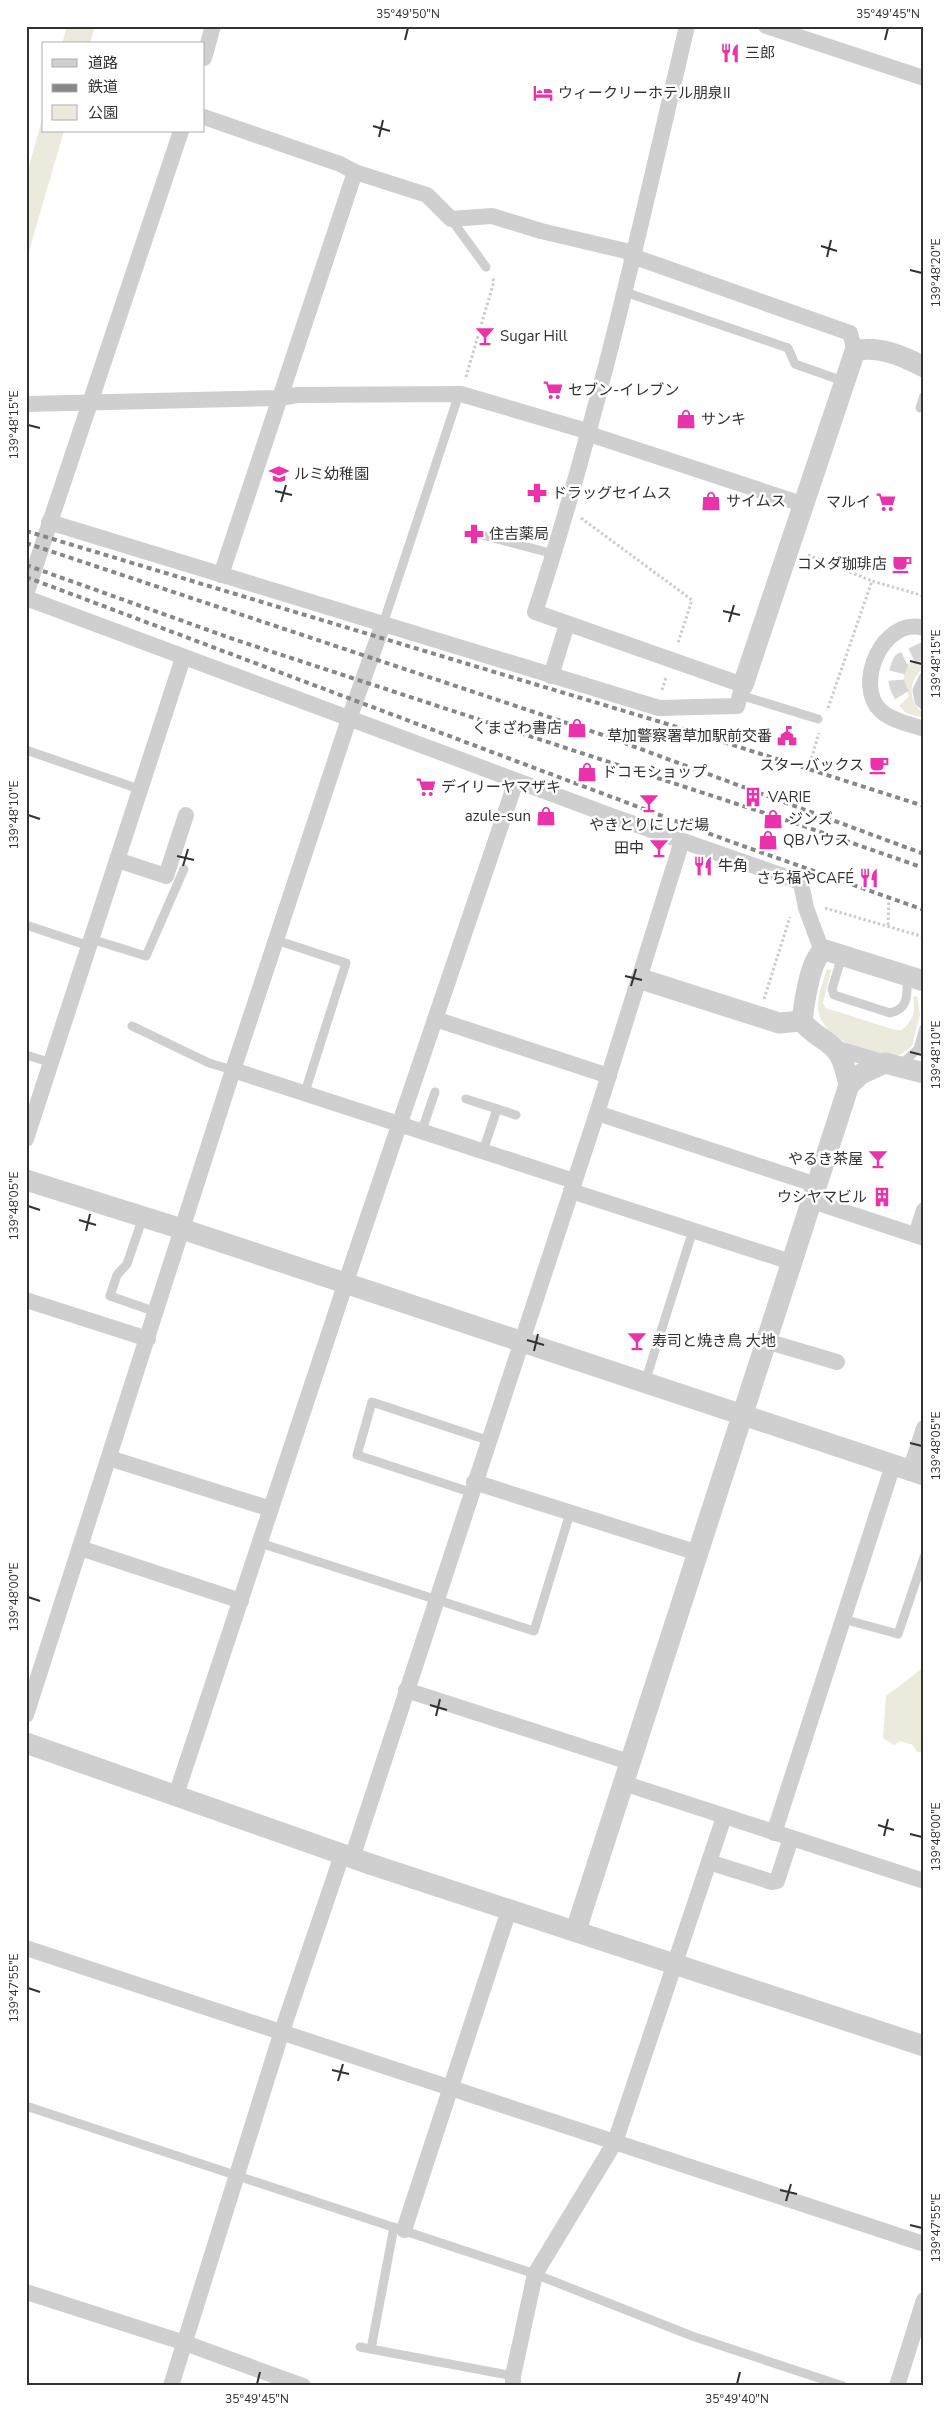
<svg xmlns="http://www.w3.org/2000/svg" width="950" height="2412" viewBox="0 0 950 2412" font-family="'Nunito Sans','Noto Sans JP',sans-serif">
  <rect width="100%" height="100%" fill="#fff"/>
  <g fill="#eceadd">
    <path d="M67,26H95L90,44H62Z"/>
    <path d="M44,112V131H64L26,261V177Z"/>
    <path d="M924,659V668C907,680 908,701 924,714V718L906,713L899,706L909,696C903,684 901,676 909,664Z"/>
    <path d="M827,969L831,970L823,1003L826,1008L895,1030H902C913,1020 916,1012 913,997L917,996L920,1015L912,1046C908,1049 904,1053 899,1055C876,1059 825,1040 819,1014C815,1000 823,983 827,969Z"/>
    <path d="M924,1667V1753L917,1752L913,1745L900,1741L894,1745L883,1738L886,1696Z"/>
  </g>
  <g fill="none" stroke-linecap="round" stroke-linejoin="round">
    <path stroke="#d6d6d6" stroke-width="16" stroke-dasharray="16 8" stroke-linecap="butt" d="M902,695C894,682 895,675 901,661L924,650"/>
    <g stroke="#ccc" stroke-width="3" stroke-dasharray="2.5 2.5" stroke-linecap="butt">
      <path d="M466,377L494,281L492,277"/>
      <path d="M581,518L692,600L678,643"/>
      <path d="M808,555L872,581"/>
      <path d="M662,690L666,677"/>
      <path d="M828,708L872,581L924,596"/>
      <path d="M810,763L819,733"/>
      <path d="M922,801L924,794"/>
      <path d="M825,908L924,937"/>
      <path d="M888,925L889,898"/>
      <path d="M764,999L790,917"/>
    </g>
    <g stroke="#cfcfcf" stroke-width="9">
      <path d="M451,219L486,267"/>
      <path d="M625,292L788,348L795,364L843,381"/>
      <path d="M920,408L924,396"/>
      <path d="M478,534L554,554"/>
      <path d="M383,624L459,394"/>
      <path d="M924,676L917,690L919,701L924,706"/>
      <path d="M740,695L818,719"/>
      <path d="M26,750L139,789"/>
      <path d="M26,925L89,946"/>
      <path d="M91,939L146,956L184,869"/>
      <path d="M276,940L346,963L305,1092"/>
      <path d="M842,956L832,989L834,995L890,1013C910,1009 907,992 907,976"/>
      <path d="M132,1026L209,1063L233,1070"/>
      <path d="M26,1055L52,1063"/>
      <path d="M901,1064L918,1049L924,1028"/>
      <path d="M466,1099L516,1115"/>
      <path d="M422,1130L435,1092"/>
      <path d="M483,1151L497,1109"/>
      <path d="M143,1217L127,1264L117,1275L110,1296L156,1312"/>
      <path d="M645,1382L693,1230"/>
      <path d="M470,1492L357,1455L372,1402L487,1440"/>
      <path d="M260,1543L534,1631L570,1513"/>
      <path d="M843,1619L898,1634L924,1557"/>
      <path d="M26,2106L535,2274L692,2336L843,2386"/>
      <path d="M360,2347L513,2376"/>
      <path d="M371,2349L394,2227"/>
    </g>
    <g stroke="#cfcfcf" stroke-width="16">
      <path d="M766,26L924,78"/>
      <path d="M204,58L213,26"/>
      <path d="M204,117L340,164L355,172L427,195L451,219L492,216L541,231L626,251L632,256L850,333L855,351"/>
      <path d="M26,404L280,398L297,395L461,394L590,432"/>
      <path d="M589,434L802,504"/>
      <path d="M49,522L659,708L737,706L743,685L535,612C598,420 641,223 687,26"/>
      <path d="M221,575L355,172"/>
      <path d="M26,594L181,131"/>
      <path d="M26,598L617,818L795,880L801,883L806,908L822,951"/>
      <path d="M924,628C883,616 853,685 881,711C892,721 910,724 924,729"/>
      <path d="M551,676L567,624"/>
      <path d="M117,860L166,876L186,815"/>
      <path d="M435,1019L609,1076"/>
      <path d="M835,1048L885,1063"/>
      <path d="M233,1070L574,1181"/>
      <path d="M597,1113L817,1185"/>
      <path d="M26,1139L183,658"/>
      <path d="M571,1191L791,1262"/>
      <path d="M812,1201L924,1238"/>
      <path d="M916,1235L924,1210"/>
      <path d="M26,1300L148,1339"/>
      <path d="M766,1341L837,1362"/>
      <path d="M109,1458L271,1509"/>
      <path d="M910,1471L924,1428"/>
      <path d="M474,1482L698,1553"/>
      <path d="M80,1548L241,1601"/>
      <path d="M406,1690L629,1762"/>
      <path d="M26,1715L233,1070L349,719L383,624"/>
      <path d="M623,1783L924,1881"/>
      <path d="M176,1795L353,1261L516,781"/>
      <path d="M774,1833L893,1465"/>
      <path d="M352,1858L597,1113L682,841"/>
      <path d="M709,1862L772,1882L777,1881L791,1838"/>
      <path d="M26,1948L924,2244"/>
      <path d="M404,2230L509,1910"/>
      <path d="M26,2292L185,2343L303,2386"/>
      <path d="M171,2386L281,2034L342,1855"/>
      <path d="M513,2386V2376L535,2274L615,2142L724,1817"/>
      <path d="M897,2386L924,2300"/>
    </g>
    <g stroke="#cfcfcf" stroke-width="21">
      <path d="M743,685L855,351C878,345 903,356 924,367"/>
      <path d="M641,979L779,1023L802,1021"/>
      <path d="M849,1085C846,1073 844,1058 835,1049C825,1038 811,1034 802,1021C804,1006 810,955 825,950L924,981"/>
      <path d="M26,1180L182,1229L924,1475"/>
      <path d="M26,1743L370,1864L924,2046"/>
      <path d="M576,1930L849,1085L861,1074L885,1063L924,1073"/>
    </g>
    <g stroke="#878787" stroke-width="4" stroke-dasharray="5 4" stroke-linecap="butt">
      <path d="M26,531L664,723L924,806"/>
      <path d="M26,543L600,734L924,854"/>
      <path d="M26,565L236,640L786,820L924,868"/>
      <path d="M26,577L729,841L924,910"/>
    </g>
  </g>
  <path fill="none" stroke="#323232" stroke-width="2" d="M405,40L408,28M885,40L888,28M373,126L390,131M379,137L383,120M821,246L837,251M827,257L831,240M910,270L922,273M28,425L40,428M275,491L292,495M281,502L286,485M723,611L740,615M729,622L734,605M910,661L922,664M28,815L40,819M177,856L194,860M183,866L188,849M625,976L642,980M631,986L636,969M910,1052L922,1055M28,1206L40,1210M79,1220L96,1225M86,1231L90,1214M527,1340L544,1345M534,1351L538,1334M910,1443L922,1446M28,1597L40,1601M430,1705L447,1710M436,1716L440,1699M878,1825L894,1830M910,1834L922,1837M884,1836L888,1819M28,1988L40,1992M332,2070L349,2074M338,2081L343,2064M780,2190L797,2194M786,2201L791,2184M910,2225L922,2228M257,2384L260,2372M737,2384L740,2372"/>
  <defs>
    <symbol id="restaurant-bare" viewBox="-9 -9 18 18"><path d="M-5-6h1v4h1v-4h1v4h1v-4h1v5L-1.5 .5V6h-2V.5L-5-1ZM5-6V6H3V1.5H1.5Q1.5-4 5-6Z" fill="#ea33aa" stroke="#fff" stroke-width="2.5" paint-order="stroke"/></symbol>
    <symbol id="hotel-bare" viewBox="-9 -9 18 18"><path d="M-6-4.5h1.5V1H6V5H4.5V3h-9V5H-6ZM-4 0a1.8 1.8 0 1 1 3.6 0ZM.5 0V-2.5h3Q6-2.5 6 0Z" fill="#ea33aa" stroke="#fff" stroke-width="2.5" paint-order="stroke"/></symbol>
    <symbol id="bar-bare" viewBox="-9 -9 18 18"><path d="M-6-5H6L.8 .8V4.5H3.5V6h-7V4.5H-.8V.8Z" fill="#ea33aa" stroke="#fff" stroke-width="2.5" paint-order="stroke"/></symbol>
    <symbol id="supermarket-bare" viewBox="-9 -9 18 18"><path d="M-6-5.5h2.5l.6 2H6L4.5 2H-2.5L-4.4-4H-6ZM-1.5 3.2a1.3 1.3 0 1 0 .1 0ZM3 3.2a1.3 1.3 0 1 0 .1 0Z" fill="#ea33aa" stroke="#fff" stroke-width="2.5" paint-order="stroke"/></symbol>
    <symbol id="shop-bare" viewBox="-9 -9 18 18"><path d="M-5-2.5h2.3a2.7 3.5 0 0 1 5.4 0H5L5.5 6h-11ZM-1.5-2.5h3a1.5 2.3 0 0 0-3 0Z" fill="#ea33aa" stroke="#fff" stroke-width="2.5" paint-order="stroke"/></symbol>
    <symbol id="school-bare" viewBox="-9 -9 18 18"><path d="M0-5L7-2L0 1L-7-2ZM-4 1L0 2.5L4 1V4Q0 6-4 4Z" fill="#ea33aa" stroke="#fff" stroke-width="2.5" paint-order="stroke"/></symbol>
    <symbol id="pharmacy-bare" viewBox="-9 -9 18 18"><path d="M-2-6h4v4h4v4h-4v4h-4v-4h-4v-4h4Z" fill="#ea33aa" stroke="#fff" stroke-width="2.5" paint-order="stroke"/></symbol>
    <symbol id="cafe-bare" viewBox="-9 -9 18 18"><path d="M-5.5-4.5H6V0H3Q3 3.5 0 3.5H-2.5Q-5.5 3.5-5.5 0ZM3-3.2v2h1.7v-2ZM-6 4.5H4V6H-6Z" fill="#ea33aa" stroke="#fff" stroke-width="2.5" paint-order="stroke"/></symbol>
    <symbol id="civic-bare" viewBox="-9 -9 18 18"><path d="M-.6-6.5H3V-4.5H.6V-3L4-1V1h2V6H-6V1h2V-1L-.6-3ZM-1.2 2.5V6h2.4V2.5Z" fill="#ea33aa" stroke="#fff" stroke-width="2.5" paint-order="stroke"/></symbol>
    <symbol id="building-bare" viewBox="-9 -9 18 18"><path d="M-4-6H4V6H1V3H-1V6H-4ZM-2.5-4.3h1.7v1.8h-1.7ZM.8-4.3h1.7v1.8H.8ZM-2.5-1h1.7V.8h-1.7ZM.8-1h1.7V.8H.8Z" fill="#ea33aa" stroke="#fff" stroke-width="2.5" paint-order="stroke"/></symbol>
  </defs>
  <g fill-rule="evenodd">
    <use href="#restaurant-bare" x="716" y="39" width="28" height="28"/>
    <use href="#hotel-bare" x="529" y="79" width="28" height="28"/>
    <use href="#bar-bare" x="471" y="322" width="28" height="28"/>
    <use href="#supermarket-bare" x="539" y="376" width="28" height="28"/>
    <use href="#shop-bare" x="672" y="405" width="28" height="28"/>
    <use href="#school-bare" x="265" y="460" width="28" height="28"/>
    <use href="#pharmacy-bare" x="523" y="479" width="28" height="28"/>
    <use href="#shop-bare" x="697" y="487" width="28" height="28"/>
    <use href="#supermarket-bare" x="872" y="488" width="28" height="28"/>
    <use href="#pharmacy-bare" x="460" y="520" width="28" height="28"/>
    <use href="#cafe-bare" x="888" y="550" width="28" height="28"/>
    <use href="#shop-bare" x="563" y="714" width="28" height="28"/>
    <use href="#civic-bare" x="773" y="722" width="28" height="28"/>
    <use href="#cafe-bare" x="865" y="751" width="28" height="28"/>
    <use href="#shop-bare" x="573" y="758" width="28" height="28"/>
    <use href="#supermarket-bare" x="412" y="773" width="28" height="28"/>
    <use href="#building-bare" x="739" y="783" width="28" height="28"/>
    <use href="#bar-bare" x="635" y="789" width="28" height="28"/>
    <use href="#shop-bare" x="532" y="802" width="28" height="28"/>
    <use href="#shop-bare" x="759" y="805" width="28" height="28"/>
    <use href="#shop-bare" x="754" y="826" width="28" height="28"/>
    <use href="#bar-bare" x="645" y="834" width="28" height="28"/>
    <use href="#restaurant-bare" x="689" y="852" width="28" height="28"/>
    <use href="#restaurant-bare" x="855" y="864" width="28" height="28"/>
    <use href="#bar-bare" x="864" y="1145" width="28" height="28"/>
    <use href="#building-bare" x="868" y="1183" width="28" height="28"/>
    <use href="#bar-bare" x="623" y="1327" width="28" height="28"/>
  </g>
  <g text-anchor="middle" stroke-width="5" stroke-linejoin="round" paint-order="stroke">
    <g font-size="15" fill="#323232" stroke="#fff" text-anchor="start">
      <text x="745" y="58">三郎</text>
      <text x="558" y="98">ウィークリーホテル朋泉II</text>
      <text x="500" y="341">Sugar Hill</text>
      <text x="568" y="395">セブン-イレブン</text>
      <text x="701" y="424">サンキ</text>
      <text x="294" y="479">ルミ幼稚園</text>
      <text x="552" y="498">ドラッグセイムス</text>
      <text x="726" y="506">サイムス</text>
      <text x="871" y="507" text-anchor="end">マルイ</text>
      <text x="489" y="539">住吉薬局</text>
      <text x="887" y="569" text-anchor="end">コメダ珈琲店</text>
      <text x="562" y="733" text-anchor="end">くまざわ書店</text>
      <text x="772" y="741" text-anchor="end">草加警察署草加駅前交番</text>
      <text x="864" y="770" text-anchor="end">スターバックス</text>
      <text x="602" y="777">ドコモショップ</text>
      <text x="441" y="792">デイリーヤマザキ</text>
      <text x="768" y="802">VARIE</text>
      <text x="531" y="821" text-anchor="end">azule-sun</text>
      <text x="788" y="824">ジンズ</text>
      <text x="649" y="830" text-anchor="middle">やきとりにしだ場</text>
      <text x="783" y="845">QBハウス</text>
      <text x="644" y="853" text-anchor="end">田中</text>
      <text x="718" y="871">牛角</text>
      <text x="854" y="883" text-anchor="end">さち福やCAFÉ</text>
      <text x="863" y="1164" text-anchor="end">やるき茶屋</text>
      <text x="867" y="1202" text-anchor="end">ウシヤマビル</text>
      <text x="652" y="1346">寿司と焼き鳥 大地</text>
    </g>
  </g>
  <rect width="950" height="2412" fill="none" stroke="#ffffff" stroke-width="55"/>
  <rect x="42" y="42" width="162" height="90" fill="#ffffff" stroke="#adadad"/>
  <rect x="52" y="59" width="25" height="8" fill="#cfcfcf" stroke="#adadad"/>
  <text x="88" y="68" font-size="15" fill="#323232">道路</text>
  <rect x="52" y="84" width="25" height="8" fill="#878787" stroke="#adadad"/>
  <text x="88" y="92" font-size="15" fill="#323232">鉄道</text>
  <rect x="52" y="105" width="25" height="15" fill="#eceadd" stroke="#adadad"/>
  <text x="88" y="118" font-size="15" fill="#323232">公園</text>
  <rect x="28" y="28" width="894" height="2356" fill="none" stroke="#323232" stroke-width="2"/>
  <g font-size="12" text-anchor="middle" fill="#323232">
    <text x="408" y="18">35°49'50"N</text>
    <text x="888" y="18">35°49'45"N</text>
    <text transform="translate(936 273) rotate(-90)" y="4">139°48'20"E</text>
    <text transform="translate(14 425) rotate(-90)" y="4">139°48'15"E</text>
    <text transform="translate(936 664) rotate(-90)" y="4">139°48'15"E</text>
    <text transform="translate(14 815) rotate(-90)" y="4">139°48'10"E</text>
    <text transform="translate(936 1055) rotate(-90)" y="4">139°48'10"E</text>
    <text transform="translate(14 1206) rotate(-90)" y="4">139°48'05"E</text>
    <text transform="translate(936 1446) rotate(-90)" y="4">139°48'05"E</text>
    <text transform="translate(14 1597) rotate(-90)" y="4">139°48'00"E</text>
    <text transform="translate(936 1837) rotate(-90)" y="4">139°48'00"E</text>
    <text transform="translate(14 1988) rotate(-90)" y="4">139°47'55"E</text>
    <text transform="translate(936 2228) rotate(-90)" y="4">139°47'55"E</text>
    <text x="257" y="2403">35°49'45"N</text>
    <text x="737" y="2403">35°49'40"N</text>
  </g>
</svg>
